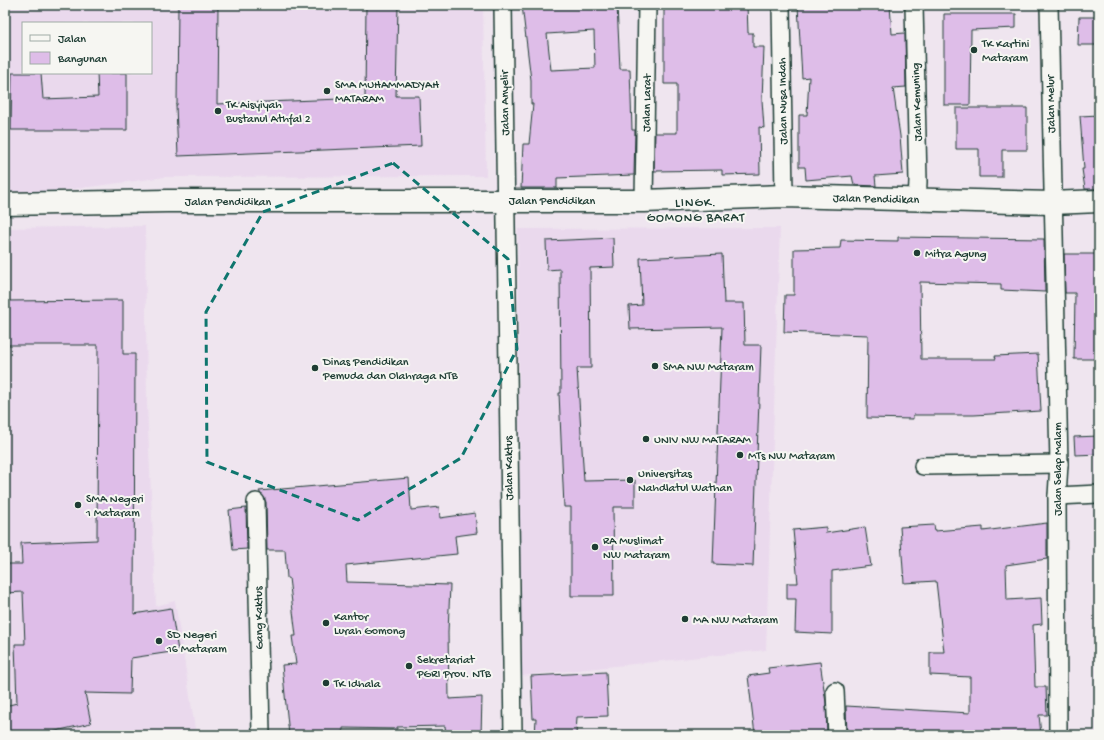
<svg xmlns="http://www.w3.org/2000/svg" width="1104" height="740" viewBox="0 0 1104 740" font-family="'Gochi Hand',sans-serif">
  <rect width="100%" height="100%" fill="#efe5ef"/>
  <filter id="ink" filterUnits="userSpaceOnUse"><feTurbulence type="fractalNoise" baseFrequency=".025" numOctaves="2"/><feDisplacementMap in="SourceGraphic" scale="8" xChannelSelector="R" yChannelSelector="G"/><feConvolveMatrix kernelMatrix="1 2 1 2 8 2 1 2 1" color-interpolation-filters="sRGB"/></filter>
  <g filter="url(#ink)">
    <g fill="#ead9ed" fill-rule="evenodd">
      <path d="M5,5H483L486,176L165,177L5,198ZM23,23H151V73H23Z"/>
      <path d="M145,226L147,404L156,606L175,601L196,735H5V228Z"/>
      <path d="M780,228L766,650L521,676L518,229Z"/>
    </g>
    <g fill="#debde8" stroke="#1f3d34" fill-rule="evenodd">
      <path d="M178,5H218L217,104L365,98L366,5H398L396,96H419L421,146L178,156L176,105H177Z"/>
      <path d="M522,5H617L620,69H630L632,130H635L634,175L557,178V188H521L523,144H529L533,104H531V80ZM594,31L595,68L551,70L547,34Z"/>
      <path d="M664,5H747L748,33H753V47H764L762,100L764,128L759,127L760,174L722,175V170L654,171L655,133H677V84H664Z"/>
      <path d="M798,5H890L892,34L905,33L906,87L893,88L900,136L903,174L875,176L876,186L854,185L852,176L806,180L805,167H799V115H807L809,77L802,78Z"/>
      <path d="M944,14H1016V28L971,30L970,105H944Z"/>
      <path d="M1079,17H1099V45H1078Z"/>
      <path d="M12,73H41L43,99L98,97L97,73H127V130H11Z"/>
      <path d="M956,108H1027V150H1002V177H979V149H956Z"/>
      <path d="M1099,115V189H1085L1082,169H1084L1080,116Z"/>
      <path d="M898,237L1044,239L1045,292L1001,290V284L920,282L921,359H996L995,356L1038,354L1041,411L974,415H913V419L867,418L868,335L784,332L785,295H794V249L840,248L841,240L898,241Z"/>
      <path d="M613,238L614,267L590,268L591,368H577L584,481L635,480V507H613L614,596H571V507H564L559,393H561L560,269L547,270L546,241Z"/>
      <path d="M722,254L724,303H744L745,345H761L753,566L713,564L722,327L630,329L629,306L642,305L640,258Z"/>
      <path d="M1064,254H1099V359H1074L1075,293H1065Z"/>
      <path d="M123,300V354H135L134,614L171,608L178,651L131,658L130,694L85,693L91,723L38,735H5V706L17,703L15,644H25L23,592L5,593V564H22L21,543L97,540L98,345H5V301Z"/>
      <path d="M1099,436V454L1075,455L1074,437Z"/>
      <path d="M409,478L411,510L439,507L440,518L475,513L477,533L455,536L457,554L346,565L347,582L450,585L448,632L449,699L482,697L481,735H446L445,726L397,727V729L343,728V735H289L282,665L296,664L292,636H296L289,578H287L285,550H267L266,502L259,491Z"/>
      <path d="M246,508L247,549L233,550L229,510Z"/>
      <path d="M1047,523V559L1006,565L1007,600L1041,598L1042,624L1033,625L1035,687H1046L1047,715H1039L1041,735H847L846,706L970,713V677L930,675V652H944L936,581L904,583L900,527L934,525L935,531L983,527V531Z"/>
      <path d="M826,527V533L865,527L871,566L832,571V634L795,632L796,599H787V583H798L793,530Z"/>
      <path d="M820,662L826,703L827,735H755L748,676L769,673L768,668Z"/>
      <path d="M606,672L608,716L577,717L576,735H535L536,719H533L531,676Z"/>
    </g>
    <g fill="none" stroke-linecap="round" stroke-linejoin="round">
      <defs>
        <g id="street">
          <path d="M503,5L513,735"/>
          <path d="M781,5L784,196"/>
          <path d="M914,5L918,182L917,199"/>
          <path d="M1049,5L1059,464L1057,496L1058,735"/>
          <path d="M644,201L647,5"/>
          <path d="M923,466L1059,464"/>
          <path d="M1057,496L1099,494"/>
          <path d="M256,502L261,735"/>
          <path d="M835,691L837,735"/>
        </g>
        <path id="secondary" d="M5,204L167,201H644L784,196L1052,203L1099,201"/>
      </defs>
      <use href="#street" stroke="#1f3d34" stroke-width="20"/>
      <use href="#secondary" stroke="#1f3d34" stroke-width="25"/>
      <use href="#street" stroke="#f6f6f2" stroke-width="17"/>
      <use href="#secondary" stroke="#f6f6f2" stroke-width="22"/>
    </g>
  </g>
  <path fill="none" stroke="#0f766e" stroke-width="3" stroke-dasharray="8 5" stroke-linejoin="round" d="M393,163L508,259L517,349L461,458L358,520L207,462L206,312L263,212Z"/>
  <g fill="#1f3d34" stroke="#f6f6f2" stroke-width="1.5">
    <circle cx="974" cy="50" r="4"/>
    <circle cx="327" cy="91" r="4"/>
    <circle cx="218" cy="111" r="4"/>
    <circle cx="917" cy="253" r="4"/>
    <circle cx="655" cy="366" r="4"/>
    <circle cx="315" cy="368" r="4"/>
    <circle cx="646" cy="439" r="4"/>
    <circle cx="740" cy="455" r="4"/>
    <circle cx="630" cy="480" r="4"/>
    <circle cx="78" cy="505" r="4"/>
    <circle cx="595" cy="547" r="4"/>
    <circle cx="685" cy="619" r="4"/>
    <circle cx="326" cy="623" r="4"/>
    <circle cx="159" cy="641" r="4"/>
    <circle cx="409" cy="666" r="4"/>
    <circle cx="326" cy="683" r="4"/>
  </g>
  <g text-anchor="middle" stroke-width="4" stroke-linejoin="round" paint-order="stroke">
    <g font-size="12" fill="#1f3d34" stroke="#f6f6f2" text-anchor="start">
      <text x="982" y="47">TK Kartini<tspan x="982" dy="14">Mataram</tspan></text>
      <text x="335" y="88">SMA MUHAMMADYAH<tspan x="335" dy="14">MATARAM</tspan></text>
      <text x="226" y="108">TK Aisyiyah<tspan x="226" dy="14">Bustanul Athfal 2</tspan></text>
      <text x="925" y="257">Mitra Agung</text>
      <text x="323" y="365">Dinas Pendidikan<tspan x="323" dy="14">Pemuda dan Olahraga NTB</tspan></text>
      <text x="663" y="370">SMA NW Mataram</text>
      <text x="654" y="443">UNIV NW MATARAM</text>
      <text x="748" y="459">MTs NW Mataram</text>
      <text x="638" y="477">Universitas<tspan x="638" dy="14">Nahdlatul Wathan</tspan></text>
      <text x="86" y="502">SMA Negeri<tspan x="86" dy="14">1 Mataram</tspan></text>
      <text x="603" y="544">RA Muslimat<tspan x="603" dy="14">NW Mataram</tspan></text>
      <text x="334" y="620">Kantor<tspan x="334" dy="14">Lurah Gomong</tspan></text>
      <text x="693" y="623">MA NW Mataram</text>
      <text x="167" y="638">SD Negeri<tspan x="167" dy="14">16 Mataram</tspan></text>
      <text x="417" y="663">Sekretariat<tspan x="417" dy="14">PGRI Prov. NTB</tspan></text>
      <text x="334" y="687">TK Idhala</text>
    </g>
    <g font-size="12" fill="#1f3d34" stroke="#f6f6f2">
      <text transform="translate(782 101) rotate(-91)" y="4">Jalan Nusa Indah</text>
      <text transform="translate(916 102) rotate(-92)" y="4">Jalan Kemuning</text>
      <text transform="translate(504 103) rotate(-91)" y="4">Jalan Anyelir</text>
      <text transform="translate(646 103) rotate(-89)" y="4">Jalan Larat</text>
      <text transform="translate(1050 104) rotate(-91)" y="4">Jalan Melur</text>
      <text transform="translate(876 198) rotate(1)" y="4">Jalan Pendidikan</text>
      <text x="552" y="204">Jalan Pendidikan</text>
      <text x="228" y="205">Jalan Pendidikan</text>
      <text transform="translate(508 468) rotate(-91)" y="4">Jalan Kaktus</text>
      <text transform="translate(1057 469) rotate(-90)" y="4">Jalan Selap Malam</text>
      <text transform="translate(258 618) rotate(-91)" y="4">Gang Kaktus</text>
    </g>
    <g font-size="13" letter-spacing="1" fill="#1f3d34" stroke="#f6f6f2">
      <text x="696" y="206">LINGK.<tspan x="696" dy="15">GOMONG BARAT</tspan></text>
    </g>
  </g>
  <rect width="1104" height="740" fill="none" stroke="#f6f6f2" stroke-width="20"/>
  <rect x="10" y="10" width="1084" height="720" fill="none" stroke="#1f3d34" stroke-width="1.5" filter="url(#ink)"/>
  <rect x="22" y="22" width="130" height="52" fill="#f6f6f2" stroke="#a0aca6"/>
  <rect x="30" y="35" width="20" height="6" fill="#f6f6f2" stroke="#a0aca6"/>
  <text x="58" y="42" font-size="12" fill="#1f3d34">Jalan</text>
  <rect x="30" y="52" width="20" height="12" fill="#debde8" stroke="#a0aca6"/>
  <text x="58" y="62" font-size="12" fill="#1f3d34">Bangunan</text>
</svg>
